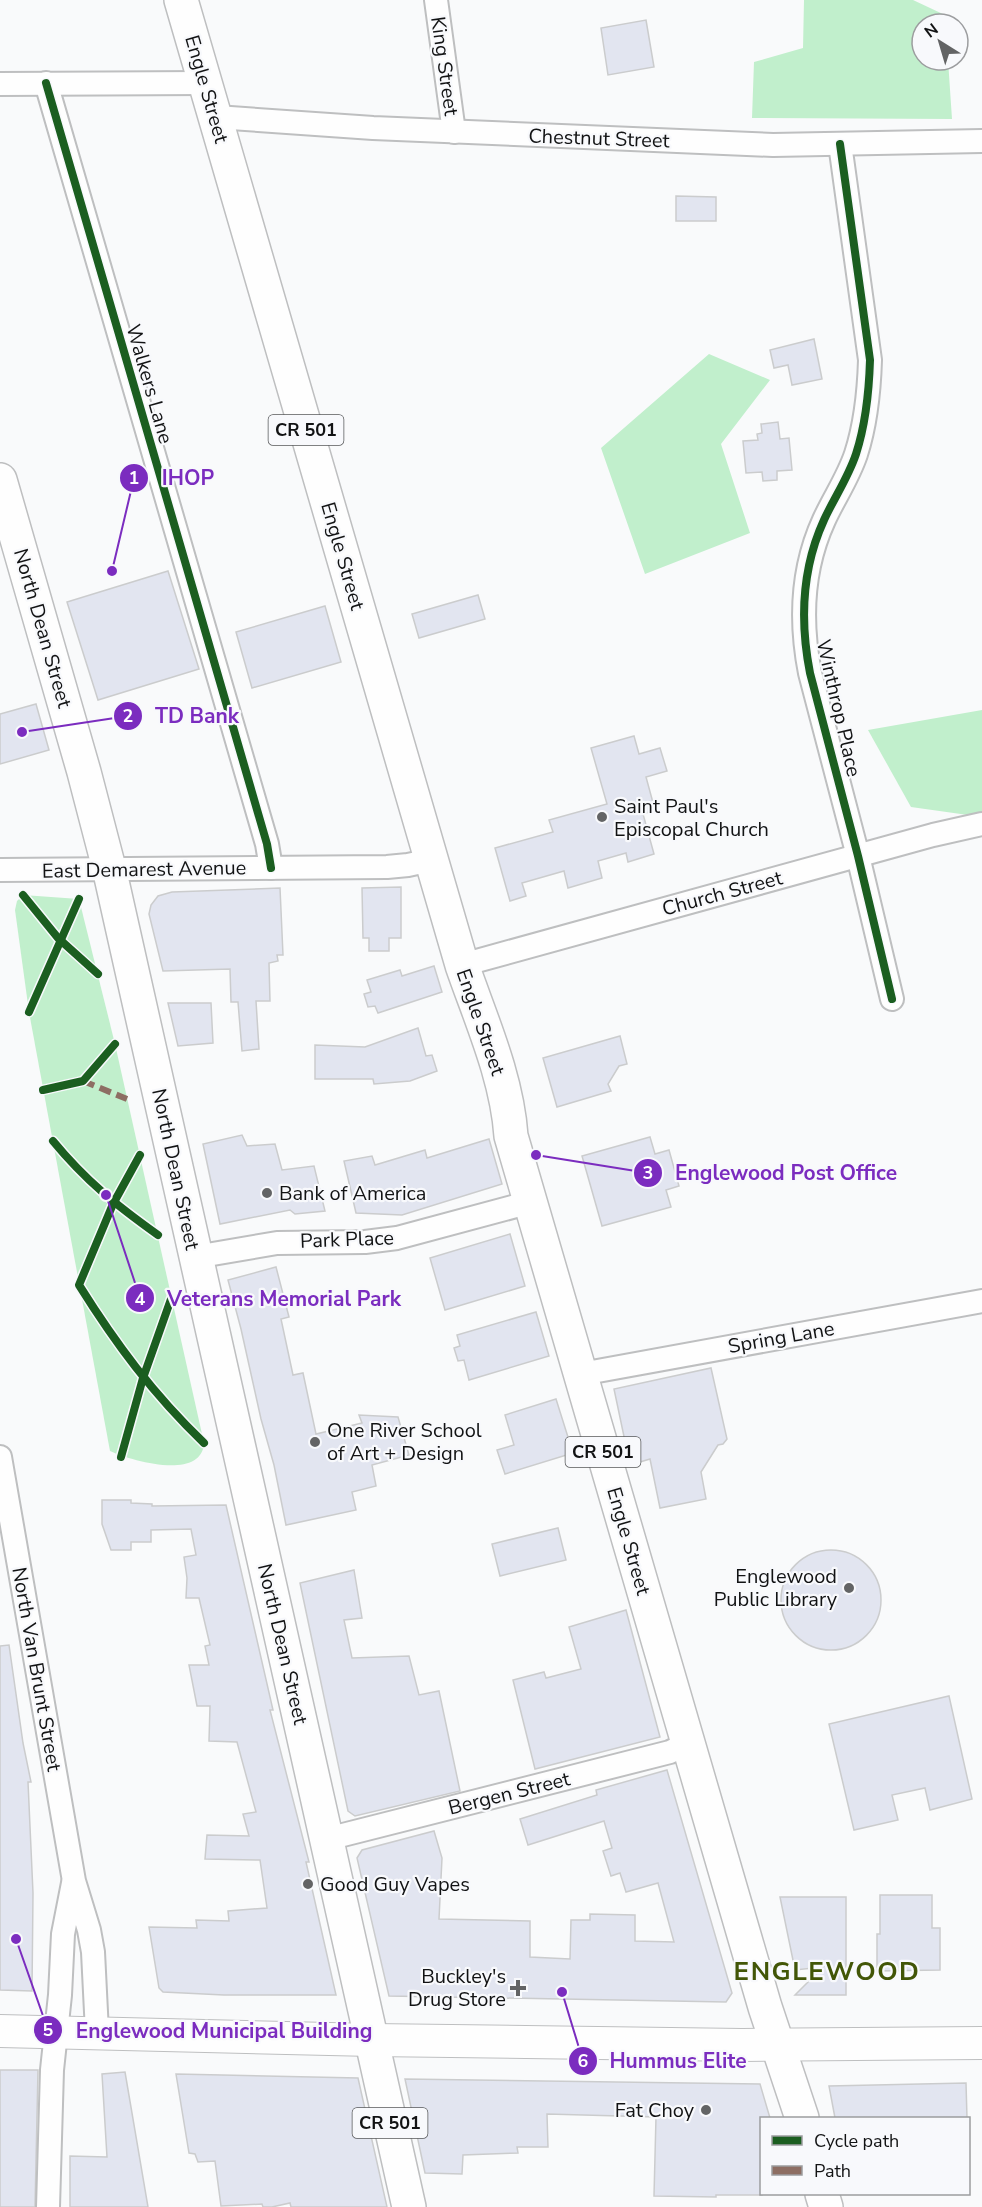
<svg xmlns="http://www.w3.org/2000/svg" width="982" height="2207" viewBox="0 0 982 2207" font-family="'Nunito Sans',sans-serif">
  <rect width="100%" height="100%" fill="#f9fafb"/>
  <g fill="#c1efcc">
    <path d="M804,0H913L945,15V24H922V60H948L952,119L752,118L754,62L803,48Z"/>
    <path d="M709,354L770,380L721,444L750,533L645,574L601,448Z"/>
    <path d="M982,710V817L911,807L868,730Z"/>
    <path d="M23,895L79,899L115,1044L204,1443C202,1481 131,1461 110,1451L29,1012L15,910L17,901Z"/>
  </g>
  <g fill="#e2e5f0" stroke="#cbcccd" stroke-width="1.5">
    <path d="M646,20L654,67L608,75L601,28Z"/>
    <path d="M676,196L716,197V221H676Z"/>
    <path d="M814,339L822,379L792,385L788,365L774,368L770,350Z"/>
    <path d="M778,422L780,439L789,438L792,470L777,471V480L763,481L762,472L746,473L743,441L758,440L757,434L762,433L761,424Z"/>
    <path d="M168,571L199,669L98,700L67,602Z"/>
    <path d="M478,595L485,619L419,638L412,614Z"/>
    <path d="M325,606L341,662L252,688L236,632Z"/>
    <path d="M36,704L49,750L0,764V714Z"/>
    <path d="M634,736L639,754L660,748L667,771L646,777L655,810L643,814L654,854L628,862L626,853L598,861L602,878L568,888L564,871L522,883L526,896L510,901L495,848L553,832L549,820L607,804L591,748Z"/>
    <path d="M401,887V938H389V951H369V938H363L362,888Z"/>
    <path d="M280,888L283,955H277L278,961L269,963L270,1001H256L259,1049L242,1051L238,1002H231L230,969L163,971L149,914L151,905L158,896L172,892Z"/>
    <path d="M434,966L442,992L378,1013L375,1006L368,1007L364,994L371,992L367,980L400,970L402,976Z"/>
    <path d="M168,1003H211L213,1043L178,1046Z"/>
    <path d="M418,1028L426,1056L432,1055L437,1071L410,1081L374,1084L373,1079H315V1045L365,1047Z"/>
    <path d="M620,1036L627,1064L619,1066L608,1084L611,1091L557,1107L543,1058Z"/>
    <path d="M242,1135L247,1146L275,1144L282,1170L314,1166L325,1211L295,1214L290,1210L220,1224L203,1144Z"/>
    <path d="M650,1137L655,1154L669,1150L679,1186L666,1190L671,1207L602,1226L582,1156Z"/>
    <path d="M489,1139L502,1184L402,1215L356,1213L344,1161L372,1156L375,1165L425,1150L427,1158Z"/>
    <path d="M510,1234L525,1286L445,1310L430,1258Z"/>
    <path d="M276,1267L289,1317L281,1319L293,1375L303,1373L316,1434L362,1423L359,1415L398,1417L409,1455L372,1465L376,1486L352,1492L356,1510L286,1525L274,1465L261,1419L241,1329L228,1280Z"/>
    <path d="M536,1312L549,1356L469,1380L464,1360L458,1361L454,1348L460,1346L457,1335Z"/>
    <path d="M711,1368L727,1439L723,1444L718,1445L701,1472L706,1499L660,1508L650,1459L630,1465L614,1389Z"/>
    <path d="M556,1399L573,1453L505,1474L497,1450L514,1445L505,1415Z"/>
    <path d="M102,1500H131V1503L152,1504V1506L226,1505L273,1710H270L309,1862H306L336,1995H224L163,1992L159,1988L149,1927L197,1928L196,1920L229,1921L228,1911L267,1908L260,1860L205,1859L207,1835L249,1836L243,1814L256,1812L237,1742L209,1741L210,1706H197L189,1665H209L205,1646L210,1645L199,1598H186L187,1578L184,1557L196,1555L191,1529L151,1530V1542H131V1550H111L102,1524Z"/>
    <path d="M558,1528L566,1560L500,1576L492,1544Z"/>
    <circle cx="831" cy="1600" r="50"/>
    <path d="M354,1570L362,1618L344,1620L352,1658L409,1656L419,1695L439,1691L460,1791L355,1816L348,1811L300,1583Z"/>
    <path d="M626,1610L660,1737L535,1769L513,1680L544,1672L546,1678L581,1669L569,1627Z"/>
    <path d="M9,1645L23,1743L31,1782H28L33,1893L32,1991L0,1990V1646Z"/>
    <path d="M949,1696L972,1799L930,1810L925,1788L892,1795L898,1820L854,1830L829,1724Z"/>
    <path d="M667,1770L732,1993L726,2002L389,1996L357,1858L362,1850L434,1831L442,1858L439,1919L530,1921V1957L570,1959L571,1920H590V1914L635,1915V1941L674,1942L658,1883L626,1892L620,1873L611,1876L603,1851L612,1848L604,1821L528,1845L520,1819L597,1795L596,1790Z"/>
    <path d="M880,1895H932V1928H940V1970L877,1971V1934H880Z"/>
    <path d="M780,1897H846V1995H795L823,1967L795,1970Z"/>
    <path d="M0,2070H38L35,2207H0Z"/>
    <path d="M125,2072L148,2207H70V2156L107,2157L102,2074Z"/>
    <path d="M176,2074L358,2078L387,2207H291L290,2203L272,2207H263L262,2204L221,2206L215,2161L198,2162L195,2154L189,2153Z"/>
    <path d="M405,2079L760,2084L770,2118H762V2195H716V2197L654,2196L656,2117L547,2114L548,2147H517L518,2153L463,2155L462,2174L425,2173Z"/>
    <path d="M966,2083L967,2118H835L829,2086Z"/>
  </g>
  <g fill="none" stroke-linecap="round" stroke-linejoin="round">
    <defs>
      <g id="street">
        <path d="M436,0L454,132"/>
        <path d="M46,83L267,844L271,868"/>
        <path d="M0,84L205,83"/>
        <path d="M216,117L373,128L773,145L982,141"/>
        <path d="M840,144L870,360C869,393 866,423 856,454C848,478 834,498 824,520C802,568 800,622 810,673L858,856L892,999"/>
        <path d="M0,870L387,867L408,865L431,860"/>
        <path d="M462,965L933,835L982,824"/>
        <path d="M195,1257L277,1243L365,1242L397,1238L531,1202"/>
        <path d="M581,1374L982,1301"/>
        <path d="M0,1457L74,1881L89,1930L93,1952L97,2032"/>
        <path d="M327,1839L670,1752L688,1743"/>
        <path d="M48,2207L52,2070L60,1995L63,1934L73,1883"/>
      </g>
      <path id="secondary" d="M0,2031L372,2040L742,2045L982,2043"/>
      <g id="primary">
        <path d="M181,0L462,965C481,1020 507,1077 511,1136L765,2007L802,2118"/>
        <path d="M0,480L84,772L109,868L409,2207"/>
        <path d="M822,2194L826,2207"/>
      </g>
    </defs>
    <use href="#street" stroke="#bebfc0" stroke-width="26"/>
    <use href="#secondary" stroke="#bebfc0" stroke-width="34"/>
    <use href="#primary" stroke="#bebfc0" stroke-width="36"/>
    <use href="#street" stroke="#fefefe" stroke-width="22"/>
    <use href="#secondary" stroke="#fefefe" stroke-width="32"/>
    <use href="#primary" stroke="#fefefe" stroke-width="33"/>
    <path stroke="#8d6e63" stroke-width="6" stroke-dasharray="12 6" stroke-linecap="butt" d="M83,1081L127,1099"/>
    <defs>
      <g id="cycleway">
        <path d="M46,83L267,844L271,868"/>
        <path d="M840,144L870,360C869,393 866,423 856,454C848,478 834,498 824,520C802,568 800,622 810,673L858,856L892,999"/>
        <path d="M23,895L58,938L98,974"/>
        <path d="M29,1012L79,899"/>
        <path d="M43,1090L83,1081L115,1044"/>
        <path d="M53,1141C86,1181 116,1205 158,1235"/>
        <path d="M140,1155L113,1204L79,1285C116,1344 153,1394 204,1443"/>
        <path d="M121,1457L143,1378L171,1299"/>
      </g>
    </defs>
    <use href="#cycleway" stroke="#f8f9fc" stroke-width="11"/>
    <use href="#cycleway" stroke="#1b5e20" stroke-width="8"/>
  </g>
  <g fill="#636465" stroke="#f8f9fc" stroke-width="2">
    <circle cx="602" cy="817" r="6"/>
    <circle cx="267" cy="1193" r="6"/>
    <circle cx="315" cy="1442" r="6"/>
    <circle cx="849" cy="1588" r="6"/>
    <circle cx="308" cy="1884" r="6"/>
    <path d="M515 1979h6v6h6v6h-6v6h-6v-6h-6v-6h6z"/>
    <circle cx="706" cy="2110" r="6"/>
  </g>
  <g text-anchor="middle" stroke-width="4.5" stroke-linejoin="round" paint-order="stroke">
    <g fill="#f8f9fc" stroke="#57585a" stroke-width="1.5">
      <rect x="268.5" y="415" width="75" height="30" rx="4.5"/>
      <rect x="565.5" y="1437" width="75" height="30" rx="4.5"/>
      <rect x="352.5" y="2108" width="75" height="30" rx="4.5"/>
    </g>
    <g font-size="18" font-weight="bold" fill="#121314">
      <text x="306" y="436">CR 501</text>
      <text x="603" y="1458">CR 501</text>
      <text x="390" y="2129">CR 501</text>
    </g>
    <g font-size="20" fill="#121314" stroke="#f8f9fc">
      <text transform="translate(445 66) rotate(82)" y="7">King Street</text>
      <text transform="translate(207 89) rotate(74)" y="7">Engle Street</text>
      <text transform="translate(599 138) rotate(2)" y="7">Chestnut Street</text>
      <text transform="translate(150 384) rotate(74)" y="7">Walkers Lane</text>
      <text transform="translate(343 556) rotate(74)" y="7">Engle Street</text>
      <text transform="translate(43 628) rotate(74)" y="7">North Dean Street</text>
      <text transform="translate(839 708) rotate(77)" y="7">Winthrop Place</text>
      <text transform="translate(144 869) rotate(-1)" y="7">East Demarest Avenue</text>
      <text transform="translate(722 893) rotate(-15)" y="7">Church Street</text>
      <text transform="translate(481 1022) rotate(71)" y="7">Engle Street</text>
      <text transform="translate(176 1169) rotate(78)" y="7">North Dean Street</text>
      <text transform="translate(347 1239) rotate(-2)" y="7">Park Place</text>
      <text transform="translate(781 1337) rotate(-10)" y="7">Spring Lane</text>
      <text transform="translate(629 1541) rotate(74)" y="7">Engle Street</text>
      <text transform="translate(283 1644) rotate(77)" y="7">North Dean Street</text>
      <text transform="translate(37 1669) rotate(80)" y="7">North Van Brunt Street</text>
      <text transform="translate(509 1793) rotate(-14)" y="7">Bergen Street</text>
    </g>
    <g font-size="20" fill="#121314" stroke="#f8f9fc" text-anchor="start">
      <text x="614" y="813">Saint Paul's<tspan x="614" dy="23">Episcopal Church</tspan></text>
      <text x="279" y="1200">Bank of America</text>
      <text x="327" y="1437">One River School<tspan x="327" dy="23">of Art + Design</tspan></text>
      <text x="837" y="1583" text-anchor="end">Englewood<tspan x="837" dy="23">Public Library</tspan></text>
      <text x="320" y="1891">Good Guy Vapes</text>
      <text x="506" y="1983" text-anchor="end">Buckley's<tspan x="506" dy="23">Drug Store</tspan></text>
      <text x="694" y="2117" text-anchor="end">Fat Choy</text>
    </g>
    <g font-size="26" font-weight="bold" letter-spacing="1.5" fill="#425607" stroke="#f8f9fc">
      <text x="827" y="1980">ENGLEWOOD</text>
    </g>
  </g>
  <path fill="none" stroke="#7b2cbf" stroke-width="2" d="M112 571L134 478M22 732L128 716M536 1155L648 1173M106 1195L140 1298M16 1939L48 2030M562 1992L583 2061"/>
  <g fill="#7b2cbf" stroke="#f8f9fc" stroke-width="2">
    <circle cx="112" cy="571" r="6"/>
    <circle cx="22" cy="732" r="6"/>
    <circle cx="536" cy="1155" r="6"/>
    <circle cx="106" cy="1195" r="6"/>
    <circle cx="16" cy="1939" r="6"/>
    <circle cx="562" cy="1992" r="6"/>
    <circle cx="134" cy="478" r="15"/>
    <circle cx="128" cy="716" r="15"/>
    <circle cx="648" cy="1173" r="15"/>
    <circle cx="140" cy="1298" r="15"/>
    <circle cx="48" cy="2030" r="15"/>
    <circle cx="583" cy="2061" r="15"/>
  </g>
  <g font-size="18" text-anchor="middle" font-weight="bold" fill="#fff">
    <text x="134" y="484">1</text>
    <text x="128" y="722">2</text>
    <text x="648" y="1179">3</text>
    <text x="140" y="1305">4</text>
    <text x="48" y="2036">5</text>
    <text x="583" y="2067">6</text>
  </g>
  <g font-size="21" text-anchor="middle" font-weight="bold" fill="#7b2cbf" stroke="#f8f9fc" stroke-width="4.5" stroke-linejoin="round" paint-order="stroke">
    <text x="188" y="485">IHOP</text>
    <text x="197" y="723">TD Bank</text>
    <text x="786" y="1180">Englewood Post Office</text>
    <text x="284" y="1306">Veterans Memorial Park</text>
    <text x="224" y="2038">Englewood Municipal Building</text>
    <text x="678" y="2068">Hummus Elite</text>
  </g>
  <rect x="760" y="2117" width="210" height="78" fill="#f8f9fc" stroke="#9c9d9f" stroke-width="1.5"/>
  <rect x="772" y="2136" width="30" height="9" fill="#1b5e20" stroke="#9c9d9f" stroke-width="1.5"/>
  <text x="814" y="2147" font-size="18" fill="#121314">Cycle path</text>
  <rect x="772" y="2166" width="30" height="9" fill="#8d6e63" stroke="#9c9d9f" stroke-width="1.5"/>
  <text x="814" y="2177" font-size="18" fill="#121314">Path</text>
  <g transform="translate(940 42) rotate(323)"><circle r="28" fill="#f8f9fc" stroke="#9c9d9f" stroke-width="1.5"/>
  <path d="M0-4.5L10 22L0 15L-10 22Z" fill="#636465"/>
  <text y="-9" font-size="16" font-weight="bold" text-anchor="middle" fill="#121314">N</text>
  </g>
</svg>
